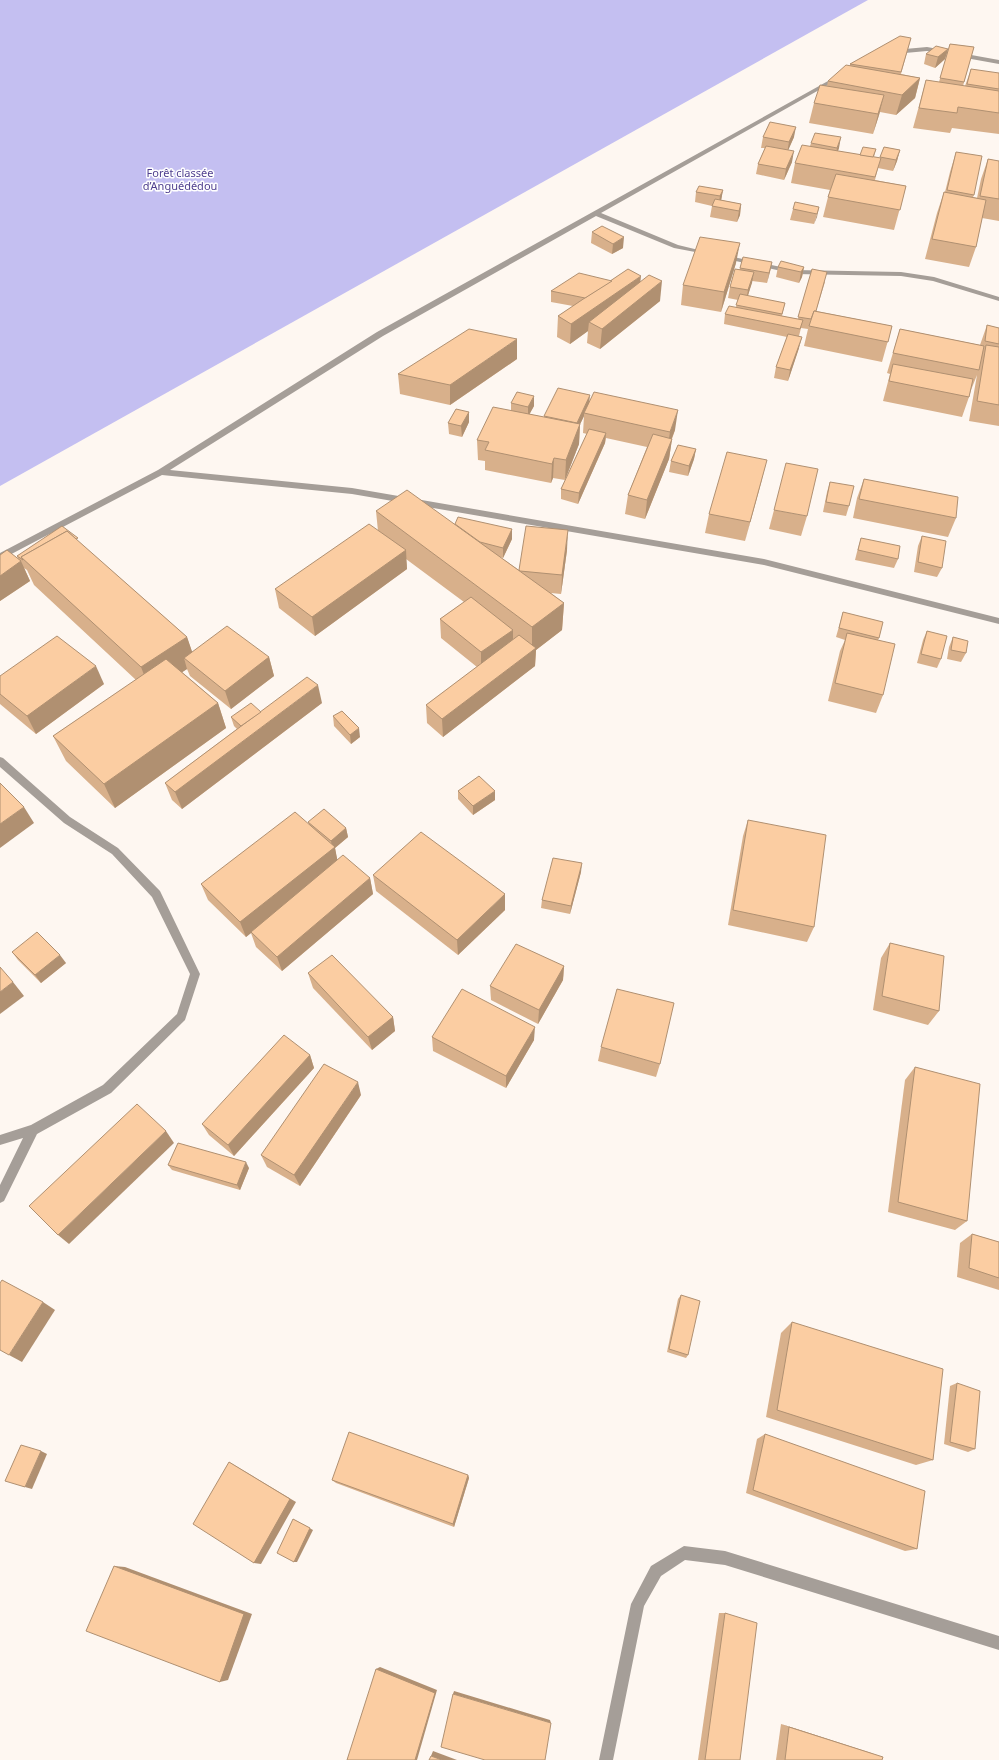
<svg xmlns="http://www.w3.org/2000/svg" width="999" height="1760" viewBox="0 0 999 1760" font-family="'Noto Sans',sans-serif">
  <rect width="100%" height="100%" fill="#fef7f1"/>
  <path fill="#c4bff1" d="M0,0H868L0,486Z"/>
  <g fill="none" stroke-linecap="round" stroke-linejoin="round">
    <g fill="#a59e98" fill-rule="evenodd">
      <path d="M927,47L999,60V64L927,51L894,54L891,52L894,50Z"/>
      <path d="M837,76L842,77L601,213L678,245L711,253V255L674,248L596,216L383,336L170,470L352,488L764,559L999,618V624L764,565L352,494L162,475L0,560V553L158,470L377,332Z"/>
      <path d="M724,255L795,270L901,272L934,277L999,297V301L933,281L901,276L795,274L722,258V256Z"/>
      <path d="M0,757L3,758L70,817L118,848L160,891L200,974L185,1020L111,1093L37,1134L4,1201L0,1203V1185L23,1138L0,1145V1135L31,1125L103,1085L177,1014L190,974L152,897L112,854L64,823L0,767Z"/>
      <path d="M684,1546L725,1551L999,1636V1650L725,1565L685,1560L661,1576L644,1606L613,1760H599L631,1604L651,1566Z"/>
    </g>
  </g>
  <g fill="#d8b08b">
    <path d="M911,38L901,74L920,78L915,98L896,115L880,112L873,134L809,123L814,103L827,86L828,81L850,66V64Z"/>
    <path d="M950,44L974,47L963,86H965L971,69L999,89V134L952,128L950,133L913,128L926,80L939,82Z"/>
    <path d="M948,49L945,59L935,68L924,64L926,54Z"/>
    <path d="M763,137H794L788,150L792,162L784,180L756,174L758,164L765,148H761Z"/>
    <path d="M811,143L839,148L838,151L860,155L876,149L874,157L880,158L884,147L900,150L897,161L893,171L878,168L875,180L906,186L894,230L823,217L828,197L830,190L791,183L795,163L810,146Z"/>
    <path d="M956,152L974,195L973,197L977,198L981,179L988,159L999,161V221L982,218L976,247L969,267L925,259L937,213L944,192H945L950,172Z"/>
    <path d="M723,190L721,200L741,204L740,215L737,222L710,217L712,206L695,202L696,192Z"/>
    <path d="M819,207L814,224L790,220L793,209Z"/>
    <path d="M592,232L623,248L612,254L591,243Z"/>
    <path d="M772,262L767,283L752,281L748,296L785,303L782,316L798,319L812,269L825,282L816,311L892,326L882,362L804,346L808,329L801,328L799,336V348L788,381L774,378L776,367L787,337L724,324L725,314L736,307L738,300L728,298L730,287L739,270L740,268Z"/>
    <path d="M736,263L721,312L681,305L683,285Z"/>
    <path d="M778,267H804L802,277L799,283L776,277Z"/>
    <path d="M612,281L640,282L660,301L600,349L587,343L588,331L570,344L557,337L558,316L573,306L551,302V291Z"/>
    <path d="M987,325L999,328V426L969,421L977,375L971,390L969,397L962,417L883,401L890,374L887,373L900,329L980,345Z"/>
    <path d="M517,359L450,405L400,394L398,374Z"/>
    <path d="M589,402L675,430L672,439L669,459L645,519L625,514L628,495L647,447L606,438L605,443L578,504L561,499V489L587,434L583,433L584,416L580,424L579,444L565,480L553,478L551,483L485,470V461L478,460L477,440L511,411V403L534,406L529,414L544,417V416Z"/>
    <path d="M469,412V422L462,437L449,434L448,423Z"/>
    <path d="M696,449L694,459L688,476L669,472L671,461Z"/>
    <path d="M762,479L745,541L705,533L709,514Z"/>
    <path d="M864,479L956,518L948,537L853,518L857,498Z"/>
    <path d="M830,482L849,506L846,516L823,512L827,492Z"/>
    <path d="M774,510L807,516L801,536L769,529Z"/>
    <path d="M376,511L455,524L512,529V539L503,558L500,557L519,570L567,550L561,594L551,593L564,603L562,630L536,650L535,666L443,737L427,723L426,705L477,667L441,638L440,619L464,602L406,559L407,569L315,636L279,608L275,589L378,531Z"/>
    <path d="M922,536L942,568L937,577L914,572L918,546Z"/>
    <path d="M861,538L898,559L894,568L855,560L858,548Z"/>
    <path d="M80,543L187,637L192,652L269,657L274,676L231,709L190,676L187,669L182,672L218,703L226,728L115,808L66,761L53,736L136,680L34,585L27,570L24,568L30,581L0,601V555L18,559L17,556Z"/>
    <path d="M843,612L879,638L878,640L883,695L876,713L828,701L840,651L845,640L836,637Z"/>
    <path d="M927,631L941,659L937,668L917,663L923,640Z"/>
    <path d="M953,637L966,653L961,662L947,659L949,647Z"/>
    <path d="M0,676L104,684L36,734L0,704Z"/>
    <path d="M322,703L182,809L172,800L165,783L237,729L234,726L231,717L261,712Z"/>
    <path d="M333,716L360,737L351,744L334,726Z"/>
    <path d="M458,791L495,800L473,815L458,799Z"/>
    <path d="M748,820L814,927L807,942L728,925L743,836Z"/>
    <path d="M308,822L346,828L348,837L335,848L337,860L370,878L373,894L282,971L256,947L251,933L246,937L208,900L201,884L309,824Z"/>
    <path d="M581,872L570,914L541,908L542,900Z"/>
    <path d="M373,875L505,910L458,955L376,891Z"/>
    <path d="M890,943L939,1011L928,1025L873,1010L881,958Z"/>
    <path d="M12,952L66,963L41,983L18,960Z"/>
    <path d="M564,966L563,980L538,1024L491,1000L490,986Z"/>
    <path d="M308,973L393,1017L395,1031L372,1050L313,988Z"/>
    <path d="M432,1037L534,1040L506,1088L433,1051Z"/>
    <path d="M601,1047L660,1064L656,1077L598,1061Z"/>
    <path d="M310,1055L314,1068L234,1156L209,1135L202,1124Z"/>
    <path d="M915,1067L967,1221L955,1230L888,1212L905,1080Z"/>
    <path d="M361,1095L300,1186L267,1167L261,1155Z"/>
    <path d="M168,1165L249,1168L240,1190L172,1170Z"/>
    <path d="M972,1234L999,1242V1290L957,1277L960,1243Z"/>
    <path d="M681,1295L688,1355L686,1358L667,1352L678,1299Z"/>
    <path d="M792,1322L933,1460L916,1465L766,1417L781,1333Z"/>
    <path d="M957,1383L975,1449L968,1452L944,1444L950,1386Z"/>
    <path d="M765,1434L917,1549L905,1551L746,1493L757,1439Z"/>
    <path d="M468,1475L469,1478L454,1527L336,1483L332,1480Z"/>
    <path d="M719,1613H725L740,1760H698Z"/>
    <path d="M781,1724L871,1753L882,1760H776Z"/>
  </g>
  <g fill="#b09071">
    <path d="M948,49L945,59L935,68L938,57Z"/>
    <path d="M920,78L915,98L896,115L902,95Z"/>
    <path d="M884,95L879,115L873,134L878,114Z"/>
    <path d="M796,127L794,137L787,153L789,142Z"/>
    <path d="M841,137L839,148L835,158L837,148Z"/>
    <path d="M900,150L897,161L893,171L896,160Z"/>
    <path d="M794,151L792,162L784,180L786,169Z"/>
    <path d="M723,190L721,201L718,207L720,196Z"/>
    <path d="M741,204L740,215L737,222L739,211Z"/>
    <path d="M819,207L817,217L814,224L817,214Z"/>
    <path d="M624,237L623,248L612,254L613,244Z"/>
    <path d="M740,243L736,263L721,312L724,292Z"/>
    <path d="M772,262L770,272L767,283L769,273Z"/>
    <path d="M804,267L802,277L799,283L801,272Z"/>
    <path d="M754,272L752,283L746,301L748,290Z"/>
    <path d="M641,276L639,296L589,322L588,331L570,344L571,324Z"/>
    <path d="M662,281L660,301L600,349L602,329Z"/>
    <path d="M802,337L799,348L788,381L790,370Z"/>
    <path d="M517,339V359L450,405V385Z"/>
    <path d="M590,395L589,405L584,413V416L576,433L577,423Z"/>
    <path d="M534,396V406L528,417V407Z"/>
    <path d="M678,410L675,430L669,445L672,439L669,459L645,519L647,500L667,451L670,432Z"/>
    <path d="M469,412V422L462,437L461,426Z"/>
    <path d="M580,424L579,444L565,480L566,460Z"/>
    <path d="M606,433L605,443L578,504L579,493Z"/>
    <path d="M696,449L694,459L688,476L689,466Z"/>
    <path d="M554,458L553,478L551,483L552,464Z"/>
    <path d="M767,460L762,479L745,541L750,522Z"/>
    <path d="M512,529V539L503,558V548Z"/>
    <path d="M568,530L567,550L561,594L562,575Z"/>
    <path d="M406,550L407,569L315,636L312,617Z"/>
    <path d="M21,561L30,581L0,601V576Z"/>
    <path d="M564,603L562,630L536,650L535,666L443,737L442,719L532,651V627Z"/>
    <path d="M513,630V648L481,670V652Z"/>
    <path d="M187,637L196,663L184,658L187,669L151,693L141,667Z"/>
    <path d="M269,657L274,676L231,709L225,691Z"/>
    <path d="M96,666L104,684L36,734L27,716Z"/>
    <path d="M318,685L322,703L182,809L175,792Z"/>
    <path d="M218,703L226,728L115,808L104,784Z"/>
    <path d="M359,728L360,737L351,744L350,735Z"/>
    <path d="M495,791V800L473,815V806Z"/>
    <path d="M24,807L34,823L0,848V824Z"/>
    <path d="M346,828L348,837L335,848L338,863L246,937L240,922L332,848L331,841Z"/>
    <path d="M582,863L581,872L570,914L571,906Z"/>
    <path d="M370,878L373,894L282,971L277,957Z"/>
    <path d="M505,894V910L458,955L457,940Z"/>
    <path d="M60,955L66,963L41,983L35,975Z"/>
    <path d="M564,966L563,980L538,1024L539,1010Z"/>
    <path d="M13,982L24,996L0,1014V992Z"/>
    <path d="M393,1017L395,1031L372,1050L368,1037Z"/>
    <path d="M535,1027L534,1040L506,1088V1076Z"/>
    <path d="M310,1055L314,1068L234,1156L228,1145Z"/>
    <path d="M358,1082L361,1095L300,1186L294,1175Z"/>
    <path d="M166,1131L174,1143L69,1244L58,1235Z"/>
    <path d="M246,1162L249,1168L240,1190L237,1185Z"/>
    <path d="M43,1302L55,1310L22,1362L9,1355Z"/>
    <path d="M41,1451L47,1454L32,1489L25,1487Z"/>
    <path d="M229,1462L296,1502L261,1564L254,1563Z"/>
    <path d="M468,1475L469,1478L454,1527L453,1524Z"/>
    <path d="M293,1519L313,1530L297,1562H294Z"/>
    <path d="M114,1566L125,1567L252,1614L228,1680L220,1682Z"/>
    <path d="M380,1667L437,1690L417,1760H415L376,1669Z"/>
    <path d="M454,1691L550,1720L551,1723L453,1694Z"/>
    <path d="M781,1724L871,1753L883,1757L789,1727Z"/>
    <path d="M433,1751L457,1760H442L431,1756Z"/>
  </g>
  <g fill="#fbcda2" stroke="#b09071">
    <path d="M900,36L911,38L901,72L850,64Z"/>
    <path d="M950,44L974,47L964,82L940,78Z"/>
    <path d="M936,46L948,49L938,57L926,54Z"/>
    <path d="M846,65L920,78L902,95L828,81Z"/>
    <path d="M971,69L999,73V89L967,84Z"/>
    <path d="M926,80L999,91V113L958,107L957,113L919,108Z"/>
    <path d="M820,85L884,95L878,114L814,103Z"/>
    <path d="M770,122L796,127L789,142L763,137Z"/>
    <path d="M815,133L841,137L837,148L811,143Z"/>
    <path d="M802,145L881,158L875,177L795,163Z"/>
    <path d="M766,146L794,151L786,169L758,164Z"/>
    <path d="M863,147L876,149L873,157L860,155Z"/>
    <path d="M884,147L900,150L896,160L880,157Z"/>
    <path d="M956,152L982,156L974,195L947,190Z"/>
    <path d="M988,159L999,161V199L980,196Z"/>
    <path d="M836,174L906,186L900,210L828,197Z"/>
    <path d="M699,186L723,190L720,196L696,192Z"/>
    <path d="M944,192L986,200L976,247L932,239Z"/>
    <path d="M715,199L741,204L739,211L712,206Z"/>
    <path d="M795,202L819,207L817,214L793,209Z"/>
    <path d="M602,226L624,237L613,244L592,232Z"/>
    <path d="M700,237L740,243L724,292L683,285Z"/>
    <path d="M743,257L772,262L769,273L740,268Z"/>
    <path d="M781,261L804,267L801,272L778,267Z"/>
    <path d="M628,269L641,276L571,324L558,316Z"/>
    <path d="M735,269L754,272L748,290L730,287Z"/>
    <path d="M812,269L827,272L816,311H814L811,319L798,317Z"/>
    <path d="M579,273L612,281L585,298L551,291Z"/>
    <path d="M649,275L662,281L602,329L589,322Z"/>
    <path d="M740,294L785,303L782,314L736,305Z"/>
    <path d="M729,306L803,320L800,329L725,314Z"/>
    <path d="M814,311L892,326L888,342L809,326Z"/>
    <path d="M987,325L999,328V344L985,341Z"/>
    <path d="M469,329L517,339L450,385L398,374Z"/>
    <path d="M900,329L984,346L979,370L893,353Z"/>
    <path d="M788,334L802,337L790,370L776,367Z"/>
    <path d="M986,345L999,347V405L977,401Z"/>
    <path d="M893,364L973,379L969,397L889,381Z"/>
    <path d="M558,388L590,395L577,423L544,416Z"/>
    <path d="M517,392L534,396L528,407L511,403Z"/>
    <path d="M594,392L678,410L670,432L584,413Z"/>
    <path d="M493,407L580,424L566,460L554,458L552,464L485,450L489,442L477,440Z"/>
    <path d="M456,409L469,412L461,426L448,423Z"/>
    <path d="M589,429L606,433L579,493L561,489Z"/>
    <path d="M653,434L672,439L647,500L628,495Z"/>
    <path d="M678,445L696,449L689,466L671,461Z"/>
    <path d="M727,452L767,460L750,522L709,514Z"/>
    <path d="M786,463L818,469L807,516L774,510Z"/>
    <path d="M864,479L958,497L956,518L859,499Z"/>
    <path d="M830,482L854,486L849,506L826,502Z"/>
    <path d="M407,490L564,603L532,627L376,511Z"/>
    <path d="M458,517L512,529L503,548L480,542L455,524Z"/>
    <path d="M369,524L406,550L312,617L275,589Z"/>
    <path d="M62,526L78,538L76,539L67,531L21,557L23,560L17,556Z"/>
    <path d="M526,526L568,530L562,575L520,571L519,570Z"/>
    <path d="M67,531L187,637L141,667L21,557Z"/>
    <path d="M922,536L946,541L942,568L918,562Z"/>
    <path d="M861,538L900,546L898,559L858,550Z"/>
    <path d="M7,550L21,561L0,576V555Z"/>
    <path d="M471,597L513,630L481,652L440,619Z"/>
    <path d="M843,612L883,622L879,638L839,628Z"/>
    <path d="M227,626L269,657L225,691L184,658Z"/>
    <path d="M927,631L947,636L941,659L921,654Z"/>
    <path d="M847,633L895,644L883,695L835,683Z"/>
    <path d="M519,635L536,648L442,719L426,705Z"/>
    <path d="M57,636L96,666L27,716L0,694V676Z"/>
    <path d="M953,637L968,641L966,653L951,650Z"/>
    <path d="M166,659L218,703L104,784L53,736Z"/>
    <path d="M307,677L318,685L175,792L165,783Z"/>
    <path d="M251,703L261,712L241,726L231,717Z"/>
    <path d="M342,711L359,728L350,735L333,716Z"/>
    <path d="M479,776L495,791L473,806L458,791Z"/>
    <path d="M0,783L24,807L0,824Z"/>
    <path d="M324,809L346,828L331,841L308,822Z"/>
    <path d="M295,812L335,847L240,922L201,884Z"/>
    <path d="M748,820L826,835L814,927L733,910Z"/>
    <path d="M421,832L505,894L457,940L373,875Z"/>
    <path d="M343,855L370,878L277,957L251,932Z"/>
    <path d="M553,858L582,863L571,906L542,900Z"/>
    <path d="M37,932L60,955L35,975L12,952Z"/>
    <path d="M890,943L944,956L939,1011L882,996Z"/>
    <path d="M516,944L564,966L539,1010L490,986Z"/>
    <path d="M332,955L393,1017L368,1037L308,973Z"/>
    <path d="M0,967L13,982L0,992Z"/>
    <path d="M462,989L535,1027L506,1076L432,1037Z"/>
    <path d="M617,989L674,1003L660,1064L601,1047Z"/>
    <path d="M284,1035L310,1055L228,1145L202,1124Z"/>
    <path d="M324,1064L358,1082L294,1175L261,1155Z"/>
    <path d="M915,1067L980,1084L967,1221L898,1202Z"/>
    <path d="M137,1104L166,1131L58,1235L29,1206Z"/>
    <path d="M178,1143L246,1162L237,1185L168,1165Z"/>
    <path d="M972,1234L999,1242V1278L969,1268Z"/>
    <path d="M2,1280L43,1302L9,1355L0,1350V1283Z"/>
    <path d="M681,1295L700,1301L688,1355L669,1349Z"/>
    <path d="M792,1322L943,1369L933,1460L777,1410Z"/>
    <path d="M957,1383L980,1391L975,1449L950,1442Z"/>
    <path d="M349,1432L468,1475L453,1524L332,1480Z"/>
    <path d="M765,1434L925,1491L917,1549L753,1490Z"/>
    <path d="M21,1445L41,1451L25,1487L5,1481Z"/>
    <path d="M229,1462L290,1499L254,1563L193,1524Z"/>
    <path d="M293,1519L310,1528L294,1562L277,1553Z"/>
    <path d="M114,1566L244,1614L220,1682L86,1631Z"/>
    <path d="M725,1613L757,1623L740,1760H705Z"/>
    <path d="M376,1669L435,1693L415,1760H347Z"/>
    <path d="M453,1694L551,1723L545,1760H485L441,1747Z"/>
    <path d="M789,1727L883,1757L882,1760H785Z"/>
    <path d="M431,1756L442,1760H429Z"/>
  </g>
  <g text-anchor="middle" stroke-width="3" stroke-linejoin="round" paint-order="stroke">
    <g font-size="11" fill="#4e3e8e" stroke="#fff">
      <text x="180" y="177">Forêt classée<tspan x="180" dy="13">d’Anguédédou</tspan></text>
    </g>
  </g>
</svg>
